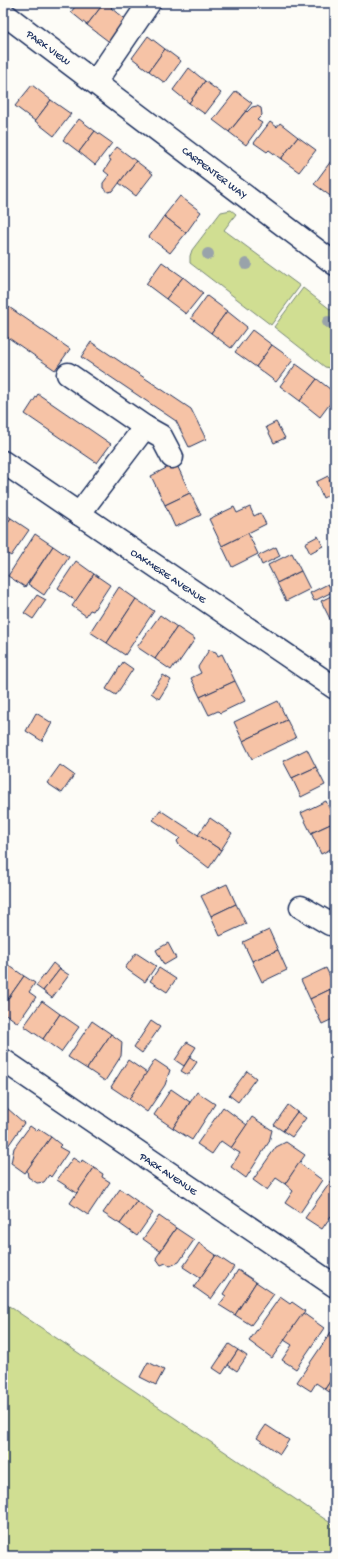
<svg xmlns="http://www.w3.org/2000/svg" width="338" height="1559" viewBox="0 0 338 1559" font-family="'Gochi Hand',sans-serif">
  <rect width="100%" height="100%" fill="#fdfcf7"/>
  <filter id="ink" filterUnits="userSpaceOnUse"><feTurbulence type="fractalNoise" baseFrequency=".025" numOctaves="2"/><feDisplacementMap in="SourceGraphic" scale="8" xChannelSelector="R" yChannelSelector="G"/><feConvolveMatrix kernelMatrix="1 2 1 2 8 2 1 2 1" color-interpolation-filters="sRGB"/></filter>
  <g filter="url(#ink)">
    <g fill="#d0de92" stroke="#768678">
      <path d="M231,210L236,214L224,230L300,286L271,325L190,263V256L192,250L221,212Z"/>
      <path d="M303,288L335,313V366L330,368L325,367L274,327Z"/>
      <path d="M3,1302L335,1526V1556H3Z"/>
    </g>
    <g fill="#f6c3a6" stroke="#1b2f5e">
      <path d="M78,3H104L87,25L71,12Z"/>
      <path d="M104,3H115L111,8L128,22L112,44L87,25Z"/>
      <path d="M148,36L165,49L149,71L132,58Z"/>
      <path d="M165,49L181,61L165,83L149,71Z"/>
      <path d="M189,68L205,81L189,103L173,90Z"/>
      <path d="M205,81L221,93L205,114L189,103Z"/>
      <path d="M32,85L51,100L35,121L15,106Z"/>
      <path d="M236,91L252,103L229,132L213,120Z"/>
      <path d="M51,100L71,114L54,136L35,121Z"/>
      <path d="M257,106L261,108L262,115L257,120L262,123L246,145L229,132L246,111L247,112L252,107Z"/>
      <path d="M79,119L95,131L79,152L63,140Z"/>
      <path d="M270,122L277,127L280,123L298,137L281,159L269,150L267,152L254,143Z"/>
      <path d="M95,131L112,143L95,165L79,152Z"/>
      <path d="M298,137L316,150L299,172L281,159Z"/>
      <path d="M117,147L136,161L113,191L108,192L103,188V183L109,175L104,171L111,160L108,158Z"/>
      <path d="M136,161L153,174L136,196L119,183Z"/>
      <path d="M331,161L335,164V195L333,198L314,184Z"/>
      <path d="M180,196L201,212L186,233L164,216Z"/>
      <path d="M164,216L186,233L170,253L149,237Z"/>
      <path d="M162,262L183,277L166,299L146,284Z"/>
      <path d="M183,277L203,293L186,314L166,299Z"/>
      <path d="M207,296L227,311L211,333L191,318Z"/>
      <path d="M3,303L70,349L55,370L3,334Z"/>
      <path d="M227,311L247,327L231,348L211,333Z"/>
      <path d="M252,330L272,345L256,367L235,352Z"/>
      <path d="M91,342L191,409L206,439L189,447L176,421L81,357Z"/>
      <path d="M272,345L293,360L276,382L256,367Z"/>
      <path d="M296,364L317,379L300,401L280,386Z"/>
      <path d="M317,379L335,393V397L320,417L300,401Z"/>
      <path d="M38,394L111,444L97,463L25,414Z"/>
      <path d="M276,422L285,438L274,443L266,427Z"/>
      <path d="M176,463L190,493L165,505L151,476Z"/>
      <path d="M328,476L335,492L323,498L316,482Z"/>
      <path d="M190,493L201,515L175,527L165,505Z"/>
      <path d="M234,507L237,513L250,507L254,516L260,513L266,524L222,546L209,519Z"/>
      <path d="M3,512L11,518L3,530Z"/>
      <path d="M11,518L29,530L11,556L3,551V530Z"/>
      <path d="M248,533L258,554L232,567L222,546Z"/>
      <path d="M35,534L53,546L25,587L8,576Z"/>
      <path d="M318,536L323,546L310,553L305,543Z"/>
      <path d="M53,546L69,557L44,595L28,584Z"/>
      <path d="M276,547L280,556L262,565L258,556Z"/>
      <path d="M292,553L301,571L277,583L268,565Z"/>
      <path d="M76,561L94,574L76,601L58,588Z"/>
      <path d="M301,571L310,589L286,601L277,583Z"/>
      <path d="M94,574L110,585L93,611L90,610L86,616L72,606Z"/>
      <path d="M328,584L332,592L314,601L310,593Z"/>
      <path d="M119,587L136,599L107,643L90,632Z"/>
      <path d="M335,594V617L330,619L321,601Z"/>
      <path d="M37,595L46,600L33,619L24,613Z"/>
      <path d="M136,599L154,611L125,655L107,643Z"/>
      <path d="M160,615L177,627L155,659L137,647Z"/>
      <path d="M177,627L195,639L177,665L175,664L171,670L155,659Z"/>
      <path d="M209,650L216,652L218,656L222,654L235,681L200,697L191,678L201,673L198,667Z"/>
      <path d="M123,662L133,669L116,695L106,689Z"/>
      <path d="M163,675L171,680L159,699L151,693Z"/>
      <path d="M235,681L245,701L220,713L218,711L209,715L200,697Z"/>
      <path d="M278,701L287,720L243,741L234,722Z"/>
      <path d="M36,713L52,723L42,741L26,731Z"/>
      <path d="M287,720L296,738L252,759L243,741Z"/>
      <path d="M307,749L316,767L292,778L283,761Z"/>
      <path d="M60,765L74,775L62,793L47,783Z"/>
      <path d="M316,767L325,785L301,797L292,778Z"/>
      <path d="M326,801L335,822L311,833L301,813Z"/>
      <path d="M160,810L221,850L209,868L179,845L177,841L180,838L153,820Z"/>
      <path d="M210,818L232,833L221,850L198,835Z"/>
      <path d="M335,822V847L321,854L311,833Z"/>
      <path d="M227,884L236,904L211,916L201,896Z"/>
      <path d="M236,904L246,924L220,936L211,916Z"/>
      <path d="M269,930L278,950L252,961L243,942Z"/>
      <path d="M168,943L176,958L164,965L156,950Z"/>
      <path d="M278,950L287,970L262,982L252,961Z"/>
      <path d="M136,953L156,966L145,982L125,968Z"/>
      <path d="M4,962L24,976L3,1006V964Z"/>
      <path d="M53,963L60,969L43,991L36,986Z"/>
      <path d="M159,968L176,979L167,992L150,981Z"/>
      <path d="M326,968L335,987L310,999L301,980Z"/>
      <path d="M60,969L69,975L52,998L43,991Z"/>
      <path d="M24,976L35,983L29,992L36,997L18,1023L3,1012V1006Z"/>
      <path d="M335,987V1018L322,1024L310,999Z"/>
      <path d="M42,1001L60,1014L43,1039L24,1026Z"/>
      <path d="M60,1014L79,1027L61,1052L43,1039Z"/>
      <path d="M92,1021L111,1034L87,1069L68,1057Z"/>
      <path d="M151,1021L160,1027L142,1053L134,1047Z"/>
      <path d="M111,1034L122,1042L121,1056L105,1081L87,1069Z"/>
      <path d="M187,1042L196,1047L184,1066L175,1060Z"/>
      <path d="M190,1057L197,1062L188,1075L181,1071Z"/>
      <path d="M128,1060L147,1073L129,1099L111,1087Z"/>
      <path d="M155,1060L170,1070L165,1085L147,1112L129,1099Z"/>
      <path d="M247,1071L256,1078L238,1102L229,1095Z"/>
      <path d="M171,1089L190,1102L173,1128L154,1115Z"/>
      <path d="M197,1092L215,1104L192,1140L173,1128Z"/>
      <path d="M288,1105L297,1112L283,1131L274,1125Z"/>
      <path d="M223,1107L247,1125L231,1148L221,1141L212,1154L197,1144Z"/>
      <path d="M7,1108L24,1123L8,1146L3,1148V1114Z"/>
      <path d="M297,1112L306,1118L292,1137L283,1131Z"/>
      <path d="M252,1117L272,1130L269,1142L246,1178L231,1167L240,1153L231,1148Z"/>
      <path d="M30,1126L37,1131L39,1129L51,1137L25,1173L11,1163L14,1148Z"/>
      <path d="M51,1137L61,1145L59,1147L68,1152L51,1177L49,1175L44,1182L37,1183L28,1177L27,1170Z"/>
      <path d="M286,1142L305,1155L285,1184L276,1178L267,1190L253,1180L276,1147Z"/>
      <path d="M335,1149V1164L328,1159Z"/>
      <path d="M73,1158L81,1163L82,1160L94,1168L77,1193L57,1180Z"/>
      <path d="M299,1163L322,1180L300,1213L285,1203L293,1191L285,1184Z"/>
      <path d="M94,1168L103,1174L102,1177L110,1182L88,1215L70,1203Z"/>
      <path d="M334,1177L335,1218L331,1216L322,1229L305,1218Z"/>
      <path d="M120,1189L137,1201L120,1224L103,1213Z"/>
      <path d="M137,1201L153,1213L137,1236L120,1224Z"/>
      <path d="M159,1216L176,1228L160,1251L143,1239Z"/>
      <path d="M176,1228L194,1240L179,1262L170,1266L166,1263L161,1265L156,1258Z"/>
      <path d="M199,1243L216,1255L200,1278L183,1267Z"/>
      <path d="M216,1255L234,1267L211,1299L194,1287Z"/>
      <path d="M238,1270L256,1282L235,1315L219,1305L226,1296L223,1294Z"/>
      <path d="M256,1282L274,1294L251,1325L235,1315Z"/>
      <path d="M280,1297L290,1304L292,1302L305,1311L272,1358L249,1341Z"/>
      <path d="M303,1313L324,1328L296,1369L282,1360L292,1345L284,1340Z"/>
      <path d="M331,1332L335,1335V1374L325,1389L316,1383L311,1391L297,1382Z"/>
      <path d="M229,1344L238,1350L222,1374L213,1368Z"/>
      <path d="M238,1350L247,1356L237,1371L228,1365Z"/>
      <path d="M148,1362L164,1370L156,1385L140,1377Z"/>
      <path d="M335,1374V1396L325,1389Z"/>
      <path d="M266,1425L289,1440L280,1454L257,1438Z"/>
    </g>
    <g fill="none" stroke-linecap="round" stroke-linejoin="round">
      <defs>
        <g id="minor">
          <path d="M3,13L335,264"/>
          <path d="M96,81L149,3"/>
          <path d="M68,374L145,427L79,514"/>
          <path d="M145,427L161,436L172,457"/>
          <path d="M3,462L335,688"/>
          <path d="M301,907L330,924"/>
          <path d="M3,1060L335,1286"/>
        </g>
      </defs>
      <use href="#minor" stroke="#1b2f5e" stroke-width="25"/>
      <use href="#minor" stroke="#fdfcf7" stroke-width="22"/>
    </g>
    <g fill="#99a3aa">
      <circle cx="208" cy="254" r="6"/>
      <circle cx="246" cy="264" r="6"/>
      <circle cx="328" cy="322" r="6"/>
    </g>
  </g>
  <g text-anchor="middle" stroke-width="3.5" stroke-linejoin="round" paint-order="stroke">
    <g font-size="11" fill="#1b2f5e" stroke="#fdfcf7">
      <text transform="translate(49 47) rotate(36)" y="4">PARK VIEW</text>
      <text transform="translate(215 172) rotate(37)" y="4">CARPENTER WAY</text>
      <text transform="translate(169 575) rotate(34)" y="4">OAKMERE AVENUE</text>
      <text transform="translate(169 1173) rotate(34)" y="4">PARK AVENUE</text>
    </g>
  </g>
  <rect width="338" height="1559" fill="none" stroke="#fdfcf7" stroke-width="16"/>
  <rect x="8" y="8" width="322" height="1543" fill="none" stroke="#1b2f5e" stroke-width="1.5" filter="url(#ink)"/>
</svg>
